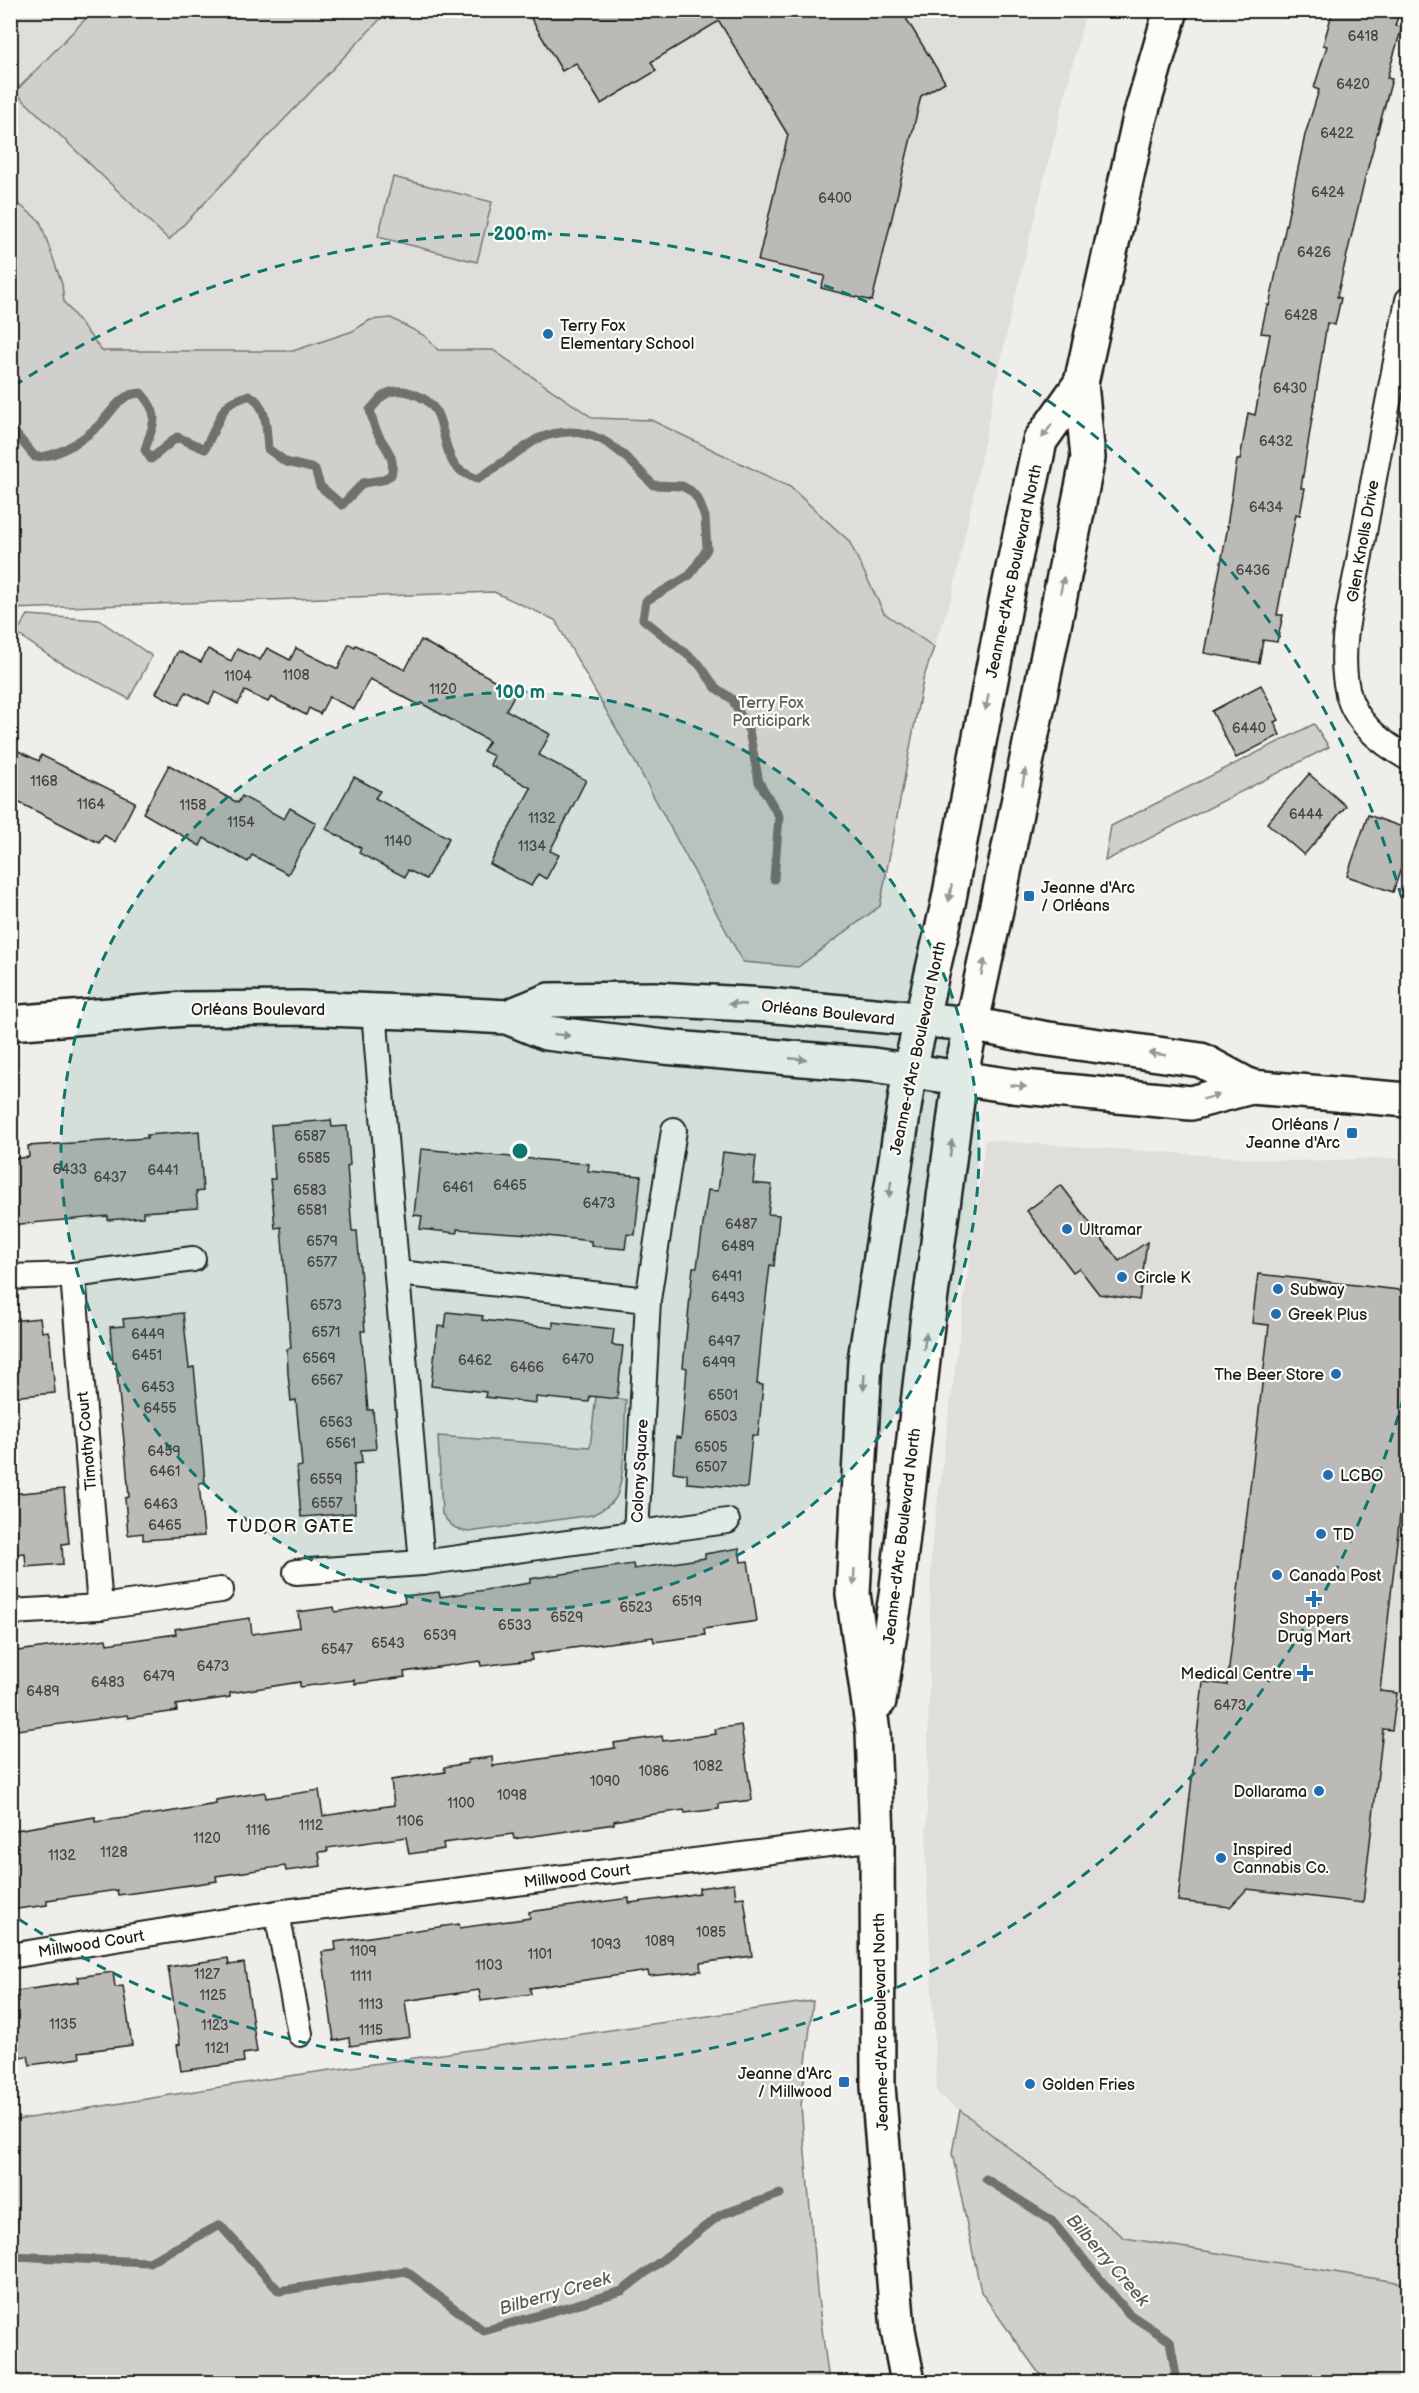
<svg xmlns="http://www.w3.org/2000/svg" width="1419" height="2393" viewBox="0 0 1419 2393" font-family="'Balsamiq Sans',sans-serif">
  <rect width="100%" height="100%" fill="#f0eeea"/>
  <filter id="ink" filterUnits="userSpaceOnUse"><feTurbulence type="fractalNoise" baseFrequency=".0167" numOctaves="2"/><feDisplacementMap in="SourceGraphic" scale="12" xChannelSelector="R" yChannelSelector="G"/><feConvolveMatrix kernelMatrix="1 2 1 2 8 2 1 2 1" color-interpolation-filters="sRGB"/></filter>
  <g filter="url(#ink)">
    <g fill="#e0deda">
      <path d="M13,11H1086L1010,317L953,593L934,647L493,350L102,351L11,233L10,16Z"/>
      <path d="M985,1140L1293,1161L1408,1158V2284L1125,2238L937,2093L926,1868L931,1551Z"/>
    </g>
    <g fill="#d0cfcc" stroke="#767674" stroke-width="1.5">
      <path d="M93,11V10L388,11L169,240L15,92Z"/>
      <path d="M393,177L492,202L477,262L378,237Z"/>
      <path d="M11,198L40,221L62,284L64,302L102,351H293L353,331L370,320L391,318L425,336L438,350H493L593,418L651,420L790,487L849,541L884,613L934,647L923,680L880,906L798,967L743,962L634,760L555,620L494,592L11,609Z"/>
      <path d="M28,615L99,620L152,656L129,699L54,659L16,633Z"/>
      <path d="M1314,724L1329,747L1105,861L1111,826Z"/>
      <path d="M596,1396L626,1400C624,1423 626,1481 615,1499C609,1507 600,1511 592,1515L469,1532C455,1530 450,1525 442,1514L438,1436L590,1447Z"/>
      <path d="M813,2001L801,2106L817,2291L829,2382H11V2121L275,2078Z"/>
      <path d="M960,2110L1125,2238L1408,2284V2382H1045L981,2292L952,2153Z"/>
    </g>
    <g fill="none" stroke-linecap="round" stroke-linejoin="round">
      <g stroke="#706f6d" stroke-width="9">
        <path d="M10,427L35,457C56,458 83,440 98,426C113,412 118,394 141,393C162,417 153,422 145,450L151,459L177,437L205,449L223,411L230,403L249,395C268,405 266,430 268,449L286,462L315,469L320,486L342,505L363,483L382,480L391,475C397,456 383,446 376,430C373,424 372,416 370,410C374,406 378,400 383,396C399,384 426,395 436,411C444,426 444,445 452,461C457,471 468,475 478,479L537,439C590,417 620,449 653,485L682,486L691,491L698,499L705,517L707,549L690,575L646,601L643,619L699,664L716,688L732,699L749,731L759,782L779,816L774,879"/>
        <path d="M986,2179L1051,2220L1129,2314L1170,2341L1177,2382"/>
        <path d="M10,2256L149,2262L220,2225L279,2291L406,2271L484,2331L622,2291L720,2215L780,2194"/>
      </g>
    </g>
    <g fill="#bbbab6" stroke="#1c1c1c" stroke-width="1.5">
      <path d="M526,10H901L945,82L921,96L872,301L821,288L825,276L758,261L788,135L719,21L651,62L656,71L601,104L576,63L562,71Z"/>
      <path d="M1333,10H1400L1395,26L1402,27L1387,78L1392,79L1365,178L1337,297L1341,298L1335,325L1327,323L1301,488H1305L1300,515L1296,514L1277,615H1283L1277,642L1263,640L1259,663L1204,653L1228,526H1227L1237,460H1240L1248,413L1255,415L1270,334L1261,333L1267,305L1269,306L1305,135L1319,90L1314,88L1327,46L1323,45Z"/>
      <path d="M421,640L516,692L506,710L550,734L539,755L586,780L550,851L559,855L546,879L538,874L531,886L490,864L531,788L490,765L494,756L483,751L489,741L421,703L419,705L370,679L354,709L329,697L320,714L309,708L306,715L271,697L268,702L245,691L238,704L215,692L209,704L186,692L179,705L156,693L178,651L201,662L208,649L231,661L237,649L260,660L267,648L290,660L296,648L338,669L349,644L355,647L356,645L405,670Z"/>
      <path d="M1261,685L1279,720L1274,722L1280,735L1236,758L1212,711Z"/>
      <path d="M10,747L39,761L41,755L135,802L115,842L104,835L99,843L10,798Z"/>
      <path d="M169,765L238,803L242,796L284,819L290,808L316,823L288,874L252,855L248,862L204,838L200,846L143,813Z"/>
      <path d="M1309,774L1346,806L1304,855L1267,823Z"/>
      <path d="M354,777L380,791L375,798L449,838L426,879L408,870L405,877L359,853L361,848L326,829Z"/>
      <path d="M1368,815L1408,829V847L1393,892L1347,876Z"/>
      <path d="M331,1120L332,1127L347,1126L350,1165L347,1166L352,1231H357L365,1331H361L368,1410H373L376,1449L361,1450L362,1463L354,1464L355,1513L301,1517L297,1467L302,1466L296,1400L291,1401L288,1374L287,1349L291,1348L281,1227L275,1228L273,1205L270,1179H275L271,1125Z"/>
      <path d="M199,1131L203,1191L196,1192L198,1208L143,1212V1217L108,1220V1216L10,1225V1159L29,1157L28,1146L147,1138V1135Z"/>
      <path d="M421,1149L589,1164L588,1171L641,1176L635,1235L627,1234L625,1249L591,1246V1241L529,1234L457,1229V1233L420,1229L422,1216L414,1215Z"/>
      <path d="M723,1152L756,1156L753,1183L772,1185L768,1214L779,1215L774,1266L770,1265L762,1331L757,1384L763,1385L758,1436L752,1435L747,1488L687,1483V1474L673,1472L676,1437L681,1438L684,1404L687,1368L683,1367L693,1267H697L708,1190L718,1191Z"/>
      <path d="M1061,1185L1119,1261L1147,1242L1139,1300L1099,1294L1079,1268L1073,1272L1027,1211Z"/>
      <path d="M1258,1274L1408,1291V1444L1380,1691L1397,1693L1392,1730L1383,1729L1363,1903L1247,1889L1230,1907L1178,1901L1203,1682L1227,1685L1269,1325L1252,1323Z"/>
      <path d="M447,1312L483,1316L482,1320L519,1324L553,1328V1322L614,1329L612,1345L623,1346L617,1399L590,1396L589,1402L536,1397V1403L485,1397L486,1392L431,1386L438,1326L445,1327Z"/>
      <path d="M183,1313L189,1368L194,1367L199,1417L205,1482L199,1483L204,1536L143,1540V1533L128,1535L125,1498L129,1497L126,1461L116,1363H113L110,1327L124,1326L123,1319Z"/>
      <path d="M40,1318L42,1332L48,1331L50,1339L55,1393L10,1397V1321Z"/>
      <path d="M64,1489L69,1543L62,1544L63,1564L26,1567L25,1553L14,1554L13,1549H10V1494Z"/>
      <path d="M739,1548L741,1562L748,1561L757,1621L704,1629L705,1635L654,1642L653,1637L601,1644L531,1654L532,1660L481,1666L480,1661L404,1672L405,1677L355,1684L354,1680L300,1687V1682L230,1693V1697L176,1705L177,1711L128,1718L127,1715L10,1731V1652L106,1639L107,1644L141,1639L176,1634L175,1629L250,1618L252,1634L300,1627L298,1612L334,1607L335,1612L372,1606L405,1602L404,1596L439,1592L440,1597L530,1583V1579L548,1576L633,1564L634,1569L705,1558V1554Z"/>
      <path d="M741,1725L752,1800L719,1804V1809L685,1813L684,1810L648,1815L614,1821V1824L514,1839L513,1834L443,1843L444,1849L409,1854L406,1837L327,1848L328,1851L319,1852L321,1866L286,1871L285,1866L216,1876L217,1881L133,1893L118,1895L117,1890L47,1900V1905L10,1910V1831L95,1817V1822L162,1813L216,1804V1800L265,1792L266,1798L319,1790L323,1816L394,1805L391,1780L445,1772L444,1767L468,1763V1760L492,1757L493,1766L615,1748L614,1743L662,1736L663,1741L716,1734L715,1729Z"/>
      <path d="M734,1883L736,1898L744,1897L752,1956L700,1963L701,1971L649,1976L648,1971L530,1988L531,1994L481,2001L479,1990L405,2001L410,2037L350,2046L349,2038L334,2041L322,1952L336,1950L335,1942L459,1924L460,1928L530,1918L529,1912L629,1898V1903L669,1898L699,1893V1888Z"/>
      <path d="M228,1958L229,1965L244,1963L257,2052L243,2054L244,2062L181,2071L177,2045L180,2044L168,1967Z"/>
      <path d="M113,1972L115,1987L123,1986L132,2045L79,2052L80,2058L30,2065L28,2056L10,2058V1992L79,1982L78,1977Z"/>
    </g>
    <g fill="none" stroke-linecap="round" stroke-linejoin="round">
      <defs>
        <g id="street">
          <path d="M1408,300C1391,385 1375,470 1360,555C1352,599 1338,645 1347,689C1353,722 1382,743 1408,758"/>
          <path d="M374,1012L422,1563"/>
          <path d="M398,1273L648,1300L636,1534"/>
          <path d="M10,1277L73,1275"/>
          <path d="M648,1300L674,1130"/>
          <path d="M296,1572L422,1563L727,1521"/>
          <path d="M100,1607L73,1275L193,1259"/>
          <path d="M10,1612L100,1607L221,1590"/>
          <path d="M277,1913L300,2034"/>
          <path d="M10,1956L277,1913L877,1838"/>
        </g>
        <g id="secondary">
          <path d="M507,1017L549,1000L654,999L766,1005L971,1024L1042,1038L1201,1060L1251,1087"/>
          <path d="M10,1023L185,1009L300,1008L432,1013L507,1017L546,1033L664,1047L873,1065L1013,1086L1191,1103L1251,1087L1408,1100"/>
          <path d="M879,1701L896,1596L927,1325L960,1078L1002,882L1088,458L1081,383L1140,117L1171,10"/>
          <path d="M908,2382L898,2330L878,2086L877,1838L873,1732L853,1594L865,1360L910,1069L948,904L1005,606L1040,441L1081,383"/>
        </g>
      </defs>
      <use href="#street" stroke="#1c1c1c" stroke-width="28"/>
      <use href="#secondary" stroke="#1c1c1c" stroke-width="38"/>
      <use href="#street" stroke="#fdfcf7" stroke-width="24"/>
      <use href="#secondary" stroke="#fdfcf7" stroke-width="33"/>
    </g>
    <defs><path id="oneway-solid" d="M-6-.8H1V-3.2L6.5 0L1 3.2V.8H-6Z" transform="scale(1.5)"/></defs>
    <g fill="#989794">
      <use href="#oneway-solid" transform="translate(1047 431) rotate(126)"/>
      <use href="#oneway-solid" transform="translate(1062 585) rotate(-79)"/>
      <use href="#oneway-solid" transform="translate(987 702) rotate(101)"/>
      <use href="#oneway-solid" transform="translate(1024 777) rotate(-79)"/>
      <use href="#oneway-solid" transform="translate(950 893) rotate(101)"/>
      <use href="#oneway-solid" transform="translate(983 967) rotate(-78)"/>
      <use href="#oneway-solid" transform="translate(737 1004) rotate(-177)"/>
      <use href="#oneway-solid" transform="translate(562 1035) rotate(6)"/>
      <use href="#oneway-solid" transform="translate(1157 1054) rotate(-172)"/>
      <use href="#oneway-solid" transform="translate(798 1059) rotate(5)"/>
      <use href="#oneway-solid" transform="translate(1018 1086) rotate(6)"/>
      <use href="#oneway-solid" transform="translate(1211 1097) rotate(-15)"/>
      <use href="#oneway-solid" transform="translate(951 1148) rotate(-83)"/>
      <use href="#oneway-solid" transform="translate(890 1189) rotate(98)"/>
      <use href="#oneway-solid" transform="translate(925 1341) rotate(-83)"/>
      <use href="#oneway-solid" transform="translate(864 1382) rotate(93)"/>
      <use href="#oneway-solid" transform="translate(854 1577) rotate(93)"/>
    </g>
  </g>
  <circle cx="520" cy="1151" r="459" fill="#0f766e" fill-opacity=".12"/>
  <g fill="none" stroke="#0f766e" stroke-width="3" stroke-dasharray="10 8">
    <circle cx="520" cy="1151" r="459"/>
    <path d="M1408 1381A917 917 0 0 1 14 1916M14 386A917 917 0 0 1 1408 921"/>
  </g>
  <g fill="#1f6fb2" stroke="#fdfcf7" stroke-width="2">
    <circle cx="548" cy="334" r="6"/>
    <rect x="1023" y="890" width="12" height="12" rx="3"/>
    <rect x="1346" y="1127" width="12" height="12" rx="3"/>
    <circle cx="1067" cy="1229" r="6"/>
    <circle cx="1122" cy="1277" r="6"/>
    <circle cx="1278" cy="1289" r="6"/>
    <circle cx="1276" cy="1314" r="6"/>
    <circle cx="1336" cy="1374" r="6"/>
    <circle cx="1328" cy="1475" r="6"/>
    <circle cx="1321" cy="1534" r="6"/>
    <circle cx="1277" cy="1575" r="6"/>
    <path d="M1311 1590h6v6h6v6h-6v6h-6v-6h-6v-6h6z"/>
    <path d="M1302 1664h6v6h6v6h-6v6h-6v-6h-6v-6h6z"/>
    <circle cx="1319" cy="1791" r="6"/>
    <circle cx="1221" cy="1858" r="6"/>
    <rect x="838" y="2076" width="12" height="12" rx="3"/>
    <circle cx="1030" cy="2084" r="6"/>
  </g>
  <g text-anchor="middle" stroke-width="4.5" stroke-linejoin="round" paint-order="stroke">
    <g font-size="14" fill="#444442">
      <text x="1363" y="41">6418</text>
      <text x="1353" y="89">6420</text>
      <text x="1337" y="138">6422</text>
      <text x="1328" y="197">6424</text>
      <text x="835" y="203">6400</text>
      <text x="1314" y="257">6426</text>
      <text x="1301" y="320">6428</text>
      <text x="1290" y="393">6430</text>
      <text x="1276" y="446">6432</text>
      <text x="1266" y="512">6434</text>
      <text x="1253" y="575">6436</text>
      <text x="296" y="680">1108</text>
      <text x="238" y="681">1104</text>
      <text x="443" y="694">1120</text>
      <text x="1249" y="733">6440</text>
      <text x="44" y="786">1168</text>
      <text x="91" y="809">1164</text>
      <text x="193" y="810">1158</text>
      <text x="1306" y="819">6444</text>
      <text x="542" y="823">1132</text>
      <text x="241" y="827">1154</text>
      <text x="398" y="846">1140</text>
      <text x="532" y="851">1134</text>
      <text x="310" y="1141">6587</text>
      <text x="314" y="1163">6585</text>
      <text x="70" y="1174">6433</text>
      <text x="163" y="1175">6441</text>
      <text x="110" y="1182">6437</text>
      <text x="510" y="1190">6465</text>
      <text x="458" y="1192">6461</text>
      <text x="310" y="1195">6583</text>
      <text x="599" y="1208">6473</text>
      <text x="312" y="1215">6581</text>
      <text x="741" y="1229">6487</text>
      <text x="322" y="1246">6579</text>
      <text x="738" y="1251">6489</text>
      <text x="322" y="1267">6577</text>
      <text x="727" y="1281">6491</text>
      <text x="728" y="1302">6493</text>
      <text x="326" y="1310">6573</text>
      <text x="326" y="1337">6571</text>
      <text x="148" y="1339">6449</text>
      <text x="724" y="1346">6497</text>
      <text x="147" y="1360">6451</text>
      <text x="319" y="1363">6569</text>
      <text x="578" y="1364">6470</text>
      <text x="475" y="1365">6462</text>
      <text x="719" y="1367">6499</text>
      <text x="527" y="1372">6466</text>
      <text x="327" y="1385">6567</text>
      <text x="158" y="1392">6453</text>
      <text x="723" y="1400">6501</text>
      <text x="160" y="1413">6455</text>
      <text x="721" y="1421">6503</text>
      <text x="336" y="1427">6563</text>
      <text x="341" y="1448">6561</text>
      <text x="711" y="1452">6505</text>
      <text x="164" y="1456">6459</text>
      <text x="711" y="1472">6507</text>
      <text x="165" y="1476">6461</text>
      <text x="326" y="1484">6559</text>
      <text x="327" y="1508">6557</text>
      <text x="161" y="1509">6463</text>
      <text x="165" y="1530">6465</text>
      <text x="687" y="1606">6519</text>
      <text x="636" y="1612">6523</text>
      <text x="567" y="1622">6529</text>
      <text x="515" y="1630">6533</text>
      <text x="440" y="1640">6539</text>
      <text x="388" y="1648">6543</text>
      <text x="337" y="1654">6547</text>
      <text x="213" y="1671">6473</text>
      <text x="159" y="1681">6479</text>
      <text x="108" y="1687">6483</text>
      <text x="43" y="1696">6489</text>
      <text x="1230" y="1710">6473</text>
      <text x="708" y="1771">1082</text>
      <text x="654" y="1776">1086</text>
      <text x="605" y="1786">1090</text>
      <text x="512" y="1800">1098</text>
      <text x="461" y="1808">1100</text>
      <text x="410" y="1826">1106</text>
      <text x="311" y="1830">1112</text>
      <text x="258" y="1835">1116</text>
      <text x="207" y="1843">1120</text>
      <text x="114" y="1857">1128</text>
      <text x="62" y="1860">1132</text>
      <text x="711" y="1937">1085</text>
      <text x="660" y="1946">1089</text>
      <text x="606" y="1949">1093</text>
      <text x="363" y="1956">1109</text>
      <text x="540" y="1959">1101</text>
      <text x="489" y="1970">1103</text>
      <text x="207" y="1979">1127</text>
      <text x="361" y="1981">1111</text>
      <text x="213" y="2000">1125</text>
      <text x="371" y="2009">1113</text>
      <text x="63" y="2029">1135</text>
      <text x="215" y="2030">1123</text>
      <text x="371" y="2035">1115</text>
      <text x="217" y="2053">1121</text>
    </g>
    <g font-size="16" fill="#1c1c1c" stroke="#fdfcf7" text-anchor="start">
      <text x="560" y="331">Terry Fox<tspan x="560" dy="18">Elementary School</tspan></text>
      <text x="1041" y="893">Jeanne d'Arc<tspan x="1041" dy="18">/ Orléans</tspan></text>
      <text x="1340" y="1130" text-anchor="end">Orléans /<tspan x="1340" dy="18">Jeanne d'Arc</tspan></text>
      <text x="1079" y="1235">Ultramar</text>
      <text x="1134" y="1283">Circle K</text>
      <text x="1290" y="1295">Subway</text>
      <text x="1288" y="1320">Greek Plus</text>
      <text x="1324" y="1380" text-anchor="end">The Beer Store</text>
      <text x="1340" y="1481">LCBO</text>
      <text x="1333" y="1540">TD</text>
      <text x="1289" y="1581">Canada Post</text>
      <text x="1314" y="1624" text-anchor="middle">Shoppers<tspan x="1314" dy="18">Drug Mart</tspan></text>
      <text x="1292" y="1679" text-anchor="end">Medical Centre</text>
      <text x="1307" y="1797" text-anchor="end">Dollarama</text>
      <text x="1233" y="1855">Inspired<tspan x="1233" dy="18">Cannabis Co.</tspan></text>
      <text x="832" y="2079" text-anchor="end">Jeanne d'Arc<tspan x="832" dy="18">/ Millwood</tspan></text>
      <text x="1042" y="2090">Golden Fries</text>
    </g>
    <g font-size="16" fill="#1c1c1c" stroke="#fdfcf7">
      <text transform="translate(1362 541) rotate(-80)" y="6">Glen Knolls Drive</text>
      <text transform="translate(1013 571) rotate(-78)" y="6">Jeanne-d'Arc Boulevard North</text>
      <text x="258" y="1015">Orléans Boulevard</text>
      <text transform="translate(828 1012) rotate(6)" y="6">Orléans Boulevard</text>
      <text transform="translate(917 1048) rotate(-78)" y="6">Jeanne-d'Arc Boulevard North</text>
      <text transform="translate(86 1441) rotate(-95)" y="6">Timothy Court</text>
      <text transform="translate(639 1471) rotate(-87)" y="6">Colony Square</text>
      <text transform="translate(901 1536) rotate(-83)" y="6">Jeanne-d'Arc Boulevard North</text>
      <text transform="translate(577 1875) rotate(-7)" y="6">Millwood Court</text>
      <text transform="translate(91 1943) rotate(-9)" y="6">Millwood Court</text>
      <text transform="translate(880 2022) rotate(-91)" y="6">Jeanne-d'Arc Boulevard North</text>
    </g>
    <g font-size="16" fill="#5b5b5a" stroke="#fdfcf7">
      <text x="771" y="708">Terry Fox<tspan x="771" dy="18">Participark</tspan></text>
    </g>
    <g font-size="18" letter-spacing="1.5" fill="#1c1c1c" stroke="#fdfcf7">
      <text x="291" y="1532">TUDOR GATE</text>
    </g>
    <g font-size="18" font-style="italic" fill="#5b5b59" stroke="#fdfcf7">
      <text transform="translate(1108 2260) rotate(49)" y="6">Bilberry Creek</text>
      <text transform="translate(555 2293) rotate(-16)" y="6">Bilberry Creek</text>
    </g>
  </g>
  <circle cx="520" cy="1151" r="9" fill="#0f766e" stroke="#fdfcf7" stroke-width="3"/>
  <g font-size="18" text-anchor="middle" font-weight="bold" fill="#0f766e" stroke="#fdfcf7" stroke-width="4.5" stroke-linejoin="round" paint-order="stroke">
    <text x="520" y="240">200 m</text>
    <text x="520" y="698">100 m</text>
  </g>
  <rect width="1419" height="2393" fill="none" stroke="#fdfcf7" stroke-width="36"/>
  <rect x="18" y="18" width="1383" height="2357" fill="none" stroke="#1c1c1c" stroke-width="2" filter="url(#ink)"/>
</svg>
